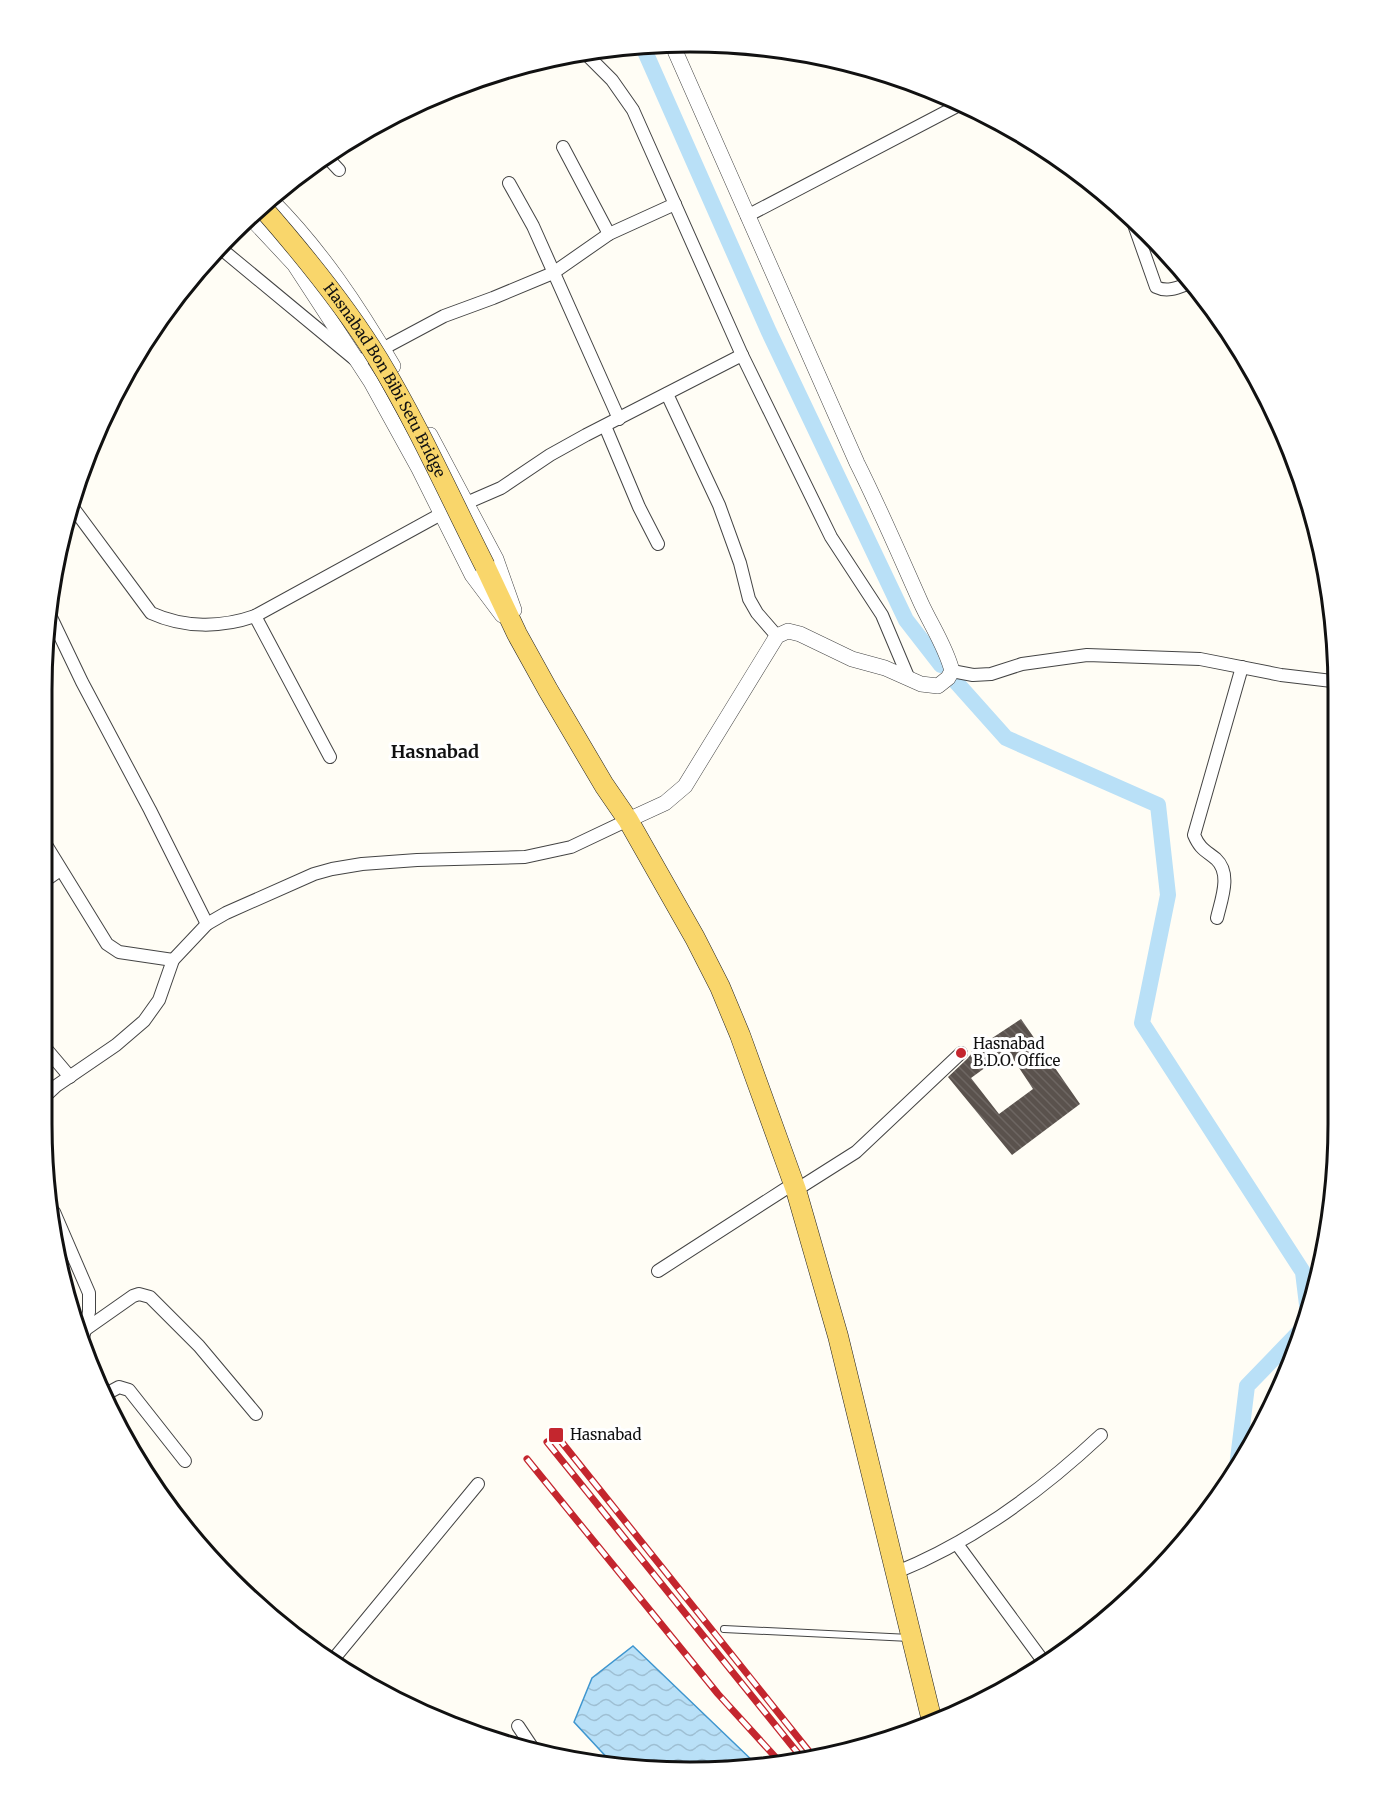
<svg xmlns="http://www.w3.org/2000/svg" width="1380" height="1814" viewBox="0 0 1380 1814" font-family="Merriweather,serif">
  <defs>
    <pattern id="water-waves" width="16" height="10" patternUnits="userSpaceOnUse" patternTransform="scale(1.5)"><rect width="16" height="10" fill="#b9e0f7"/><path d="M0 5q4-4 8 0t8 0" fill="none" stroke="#9ebfd3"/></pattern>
    <pattern id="building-back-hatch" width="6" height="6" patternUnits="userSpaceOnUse" patternTransform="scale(1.5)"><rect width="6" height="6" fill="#5a524d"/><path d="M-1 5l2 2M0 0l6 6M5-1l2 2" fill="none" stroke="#6d6662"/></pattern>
  </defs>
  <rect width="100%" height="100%" fill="#fffdf5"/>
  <path fill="url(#water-waves)" stroke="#3f96cf" stroke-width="1.5" d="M633,1646L758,1766L733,1771L612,1763L574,1722L592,1678Z"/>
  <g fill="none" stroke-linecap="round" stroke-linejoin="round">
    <g stroke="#b9e0f7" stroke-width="16">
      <path d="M643,47L769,332L906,620L941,665"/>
      <path d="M956,682L1006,738L1158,805L1168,895L1142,1023L1303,1272L1308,1313"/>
      <path d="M1237,1467L1247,1386L1305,1326"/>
    </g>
  </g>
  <path fill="url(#building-back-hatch)" fill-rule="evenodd" d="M1021,1019L1080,1104L1012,1155L948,1077L967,1059L972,1053L971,1052ZM1008,1051L1033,1089L999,1114L971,1078Z"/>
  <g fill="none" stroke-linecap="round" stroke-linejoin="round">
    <defs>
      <path id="service" d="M724,1629L910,1638"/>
      <g id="minor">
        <path d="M584,52L612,80L633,110L742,355L831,537L882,615L909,679"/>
        <path d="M563,147L609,234"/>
        <path d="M325,155L339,170"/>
        <path d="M509,183L533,226L619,419"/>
        <path d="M747,216L961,104"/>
        <path d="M1132,219L1156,287C1168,293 1179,287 1190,283"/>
        <path d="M219,247L358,362L444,316L493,298L553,273L609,234L675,204"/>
        <path d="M667,394L719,505L740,563L749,599L757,613L777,636"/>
        <path d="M605,426L639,507L658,544"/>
        <path d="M71,505L151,613C184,628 221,628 255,616L441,514L501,488L550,455L586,435L742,355"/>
        <path d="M49,613L82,682L150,810L207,924"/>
        <path d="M255,616L330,757"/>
        <path d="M952,671L973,675L991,674L1022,664L1087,655L1200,659L1281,675L1332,681"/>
        <path d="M43,840L107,944L119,952L173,960"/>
        <path d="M43,882L60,870"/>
        <path d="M1217,918C1221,900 1232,874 1216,859C1205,850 1200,849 1194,835L1242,667"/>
        <path d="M42,1044L70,1077"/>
        <path d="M42,1099L56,1086L116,1045L144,1021L159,1000L173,960L207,924L226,913L314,874L332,869L362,864L417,860L525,857L571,847L628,820"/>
        <path d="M796,1190L856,1152L961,1053"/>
        <path d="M54,1212L89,1293V1312L83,1338"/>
        <path d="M658,1271L793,1184"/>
        <path d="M86,1329L133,1296L139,1294L150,1297L199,1346L256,1414"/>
        <path d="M106,1394L119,1387L129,1390L185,1461"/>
        <path d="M957,1544L1046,1665"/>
        <path d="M897,1572C974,1541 1040,1492 1101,1435"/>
        <path d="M332,1661L478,1484"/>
        <path d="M518,1726L534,1750"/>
      </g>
      <g id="tertiary">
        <path d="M271,200C320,249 358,306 393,366"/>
        <path d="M250,217L294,264L371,382L419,469L472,575L502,615"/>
        <path d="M430,435L496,559L514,610"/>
        <path d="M628,820L665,803L685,786L777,636L788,631L800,634L852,659L885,668L921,684L938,686L948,678L952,671C946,647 931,625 921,603C900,556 880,509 857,463L672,44"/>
      </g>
      <path id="primary" d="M485,566L517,634L548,690L604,785L628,820L695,938L720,987L740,1035L796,1190L838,1336L932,1721"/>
    </defs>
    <use href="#service" stroke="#444" stroke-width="8"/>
    <use href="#minor" stroke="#444" stroke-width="14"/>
    <use href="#tertiary" stroke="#444" stroke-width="16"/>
    <use href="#primary" stroke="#222" stroke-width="21"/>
    <use href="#service" stroke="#fff" stroke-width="6"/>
    <use href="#minor" stroke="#fff" stroke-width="12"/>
    <use href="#tertiary" stroke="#fff" stroke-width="15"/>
    <use href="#primary" stroke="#f9d66b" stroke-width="20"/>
    <defs>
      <g id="rail">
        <path d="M556,1435L812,1755"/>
        <path d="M547,1442L801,1757"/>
        <path d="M527,1459L718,1694L779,1761"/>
      </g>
    </defs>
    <use href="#rail" stroke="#c4262e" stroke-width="7"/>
    <use href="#rail" stroke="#fff" stroke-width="4.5" stroke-dasharray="14" stroke-linecap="butt"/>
    <defs>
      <g id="primary-bridge">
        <path id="s1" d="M262,207C304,255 345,305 378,359C418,425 450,497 485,566"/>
      </g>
    </defs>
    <use href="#primary-bridge" stroke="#222" stroke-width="21" stroke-linecap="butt"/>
    <use href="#primary-bridge" stroke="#f9d66b" stroke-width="20"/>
  </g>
  <g fill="#c4262e" stroke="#fff" stroke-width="2">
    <circle cx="961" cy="1053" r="6"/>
    <rect x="548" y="1427" width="16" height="16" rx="3"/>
  </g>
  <g text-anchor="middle" stroke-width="6" stroke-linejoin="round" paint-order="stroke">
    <g font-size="15" fill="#111" stroke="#fff">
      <text dy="5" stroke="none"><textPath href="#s1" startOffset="213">Hasnabad Bon Bibi Setu Bridge</textPath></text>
    </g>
    <g font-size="15" fill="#111" stroke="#fff" text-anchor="start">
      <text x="973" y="1049">Hasnabad<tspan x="973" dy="17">B.D.O. Office</tspan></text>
      <text x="570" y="1440">Hasnabad</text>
    </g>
    <g font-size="18" font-weight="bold" fill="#111" stroke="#fff">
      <text x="435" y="758">Hasnabad</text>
    </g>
  </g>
  <path d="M0 0H1380V1814H0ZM690 52H690A638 638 0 0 1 1328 690V1124A638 638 0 0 1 690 1762H690A638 638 0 0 1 52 1124V690A638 638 0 0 1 690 52Z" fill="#fff" fill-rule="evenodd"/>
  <path fill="none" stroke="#111" stroke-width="3" d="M690 52H690A638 638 0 0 1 1328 690V1124A638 638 0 0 1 690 1762H690A638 638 0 0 1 52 1124V690A638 638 0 0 1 690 52Z"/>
</svg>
